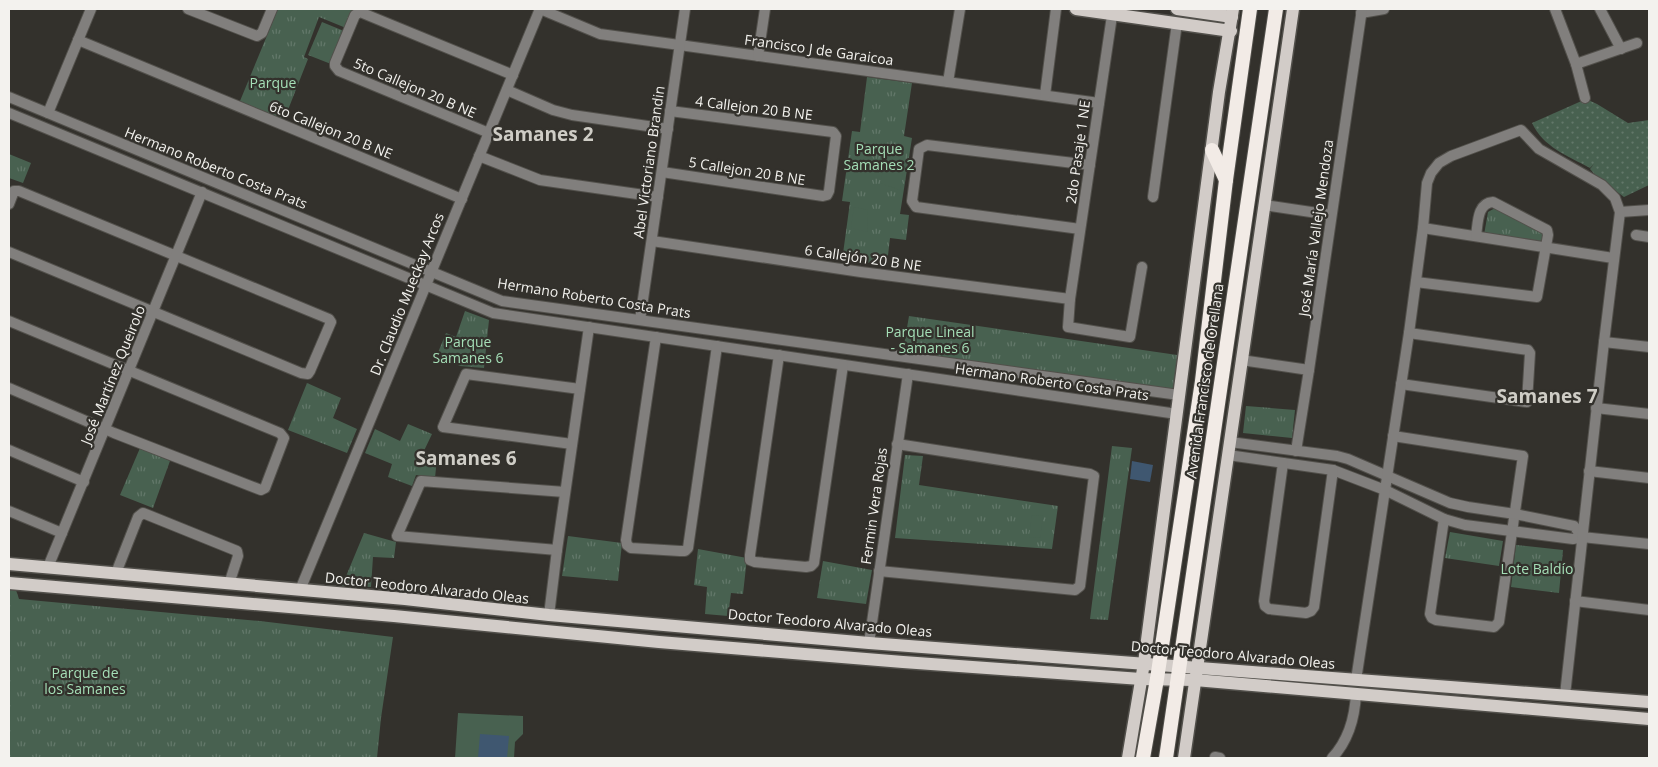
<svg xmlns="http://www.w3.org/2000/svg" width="1658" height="767" viewBox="0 0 1658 767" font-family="'Open Sans',sans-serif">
  <defs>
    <pattern id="grass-dots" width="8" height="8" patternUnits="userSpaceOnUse" patternTransform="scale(1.25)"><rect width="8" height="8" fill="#486150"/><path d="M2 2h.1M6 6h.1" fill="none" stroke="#63786a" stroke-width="1.8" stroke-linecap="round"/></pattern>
    <pattern id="park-tufts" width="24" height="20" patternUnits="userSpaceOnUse" patternTransform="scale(1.25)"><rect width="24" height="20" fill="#486150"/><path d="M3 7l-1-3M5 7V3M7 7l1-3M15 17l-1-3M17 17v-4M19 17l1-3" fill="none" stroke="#63786a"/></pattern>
  </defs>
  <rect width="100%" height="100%" fill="#33312c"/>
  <path fill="url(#grass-dots)" d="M1586,99L1597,104L1628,123L1649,120V185L1624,197L1598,178L1590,169L1594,164L1590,168C1568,156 1543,147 1532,123Z"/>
  <g fill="url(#park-tufts)">
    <path d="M278,9H354L346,28L319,17L304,57L308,59L284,120L240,101Z"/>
    <path d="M322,22L344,31L331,64L308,55Z"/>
    <path d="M867,77L912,83L904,136L912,138L900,214L909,215L906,240L890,238L887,264L842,261L850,202L842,201L852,131L860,132Z"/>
    <path d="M9,154L31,163L23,183L9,178Z"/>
    <path d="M1495,208L1543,233V244L1484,235L1488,212Z"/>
    <path d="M465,311L489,320L484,368L460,366L437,355L446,333L456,337Z"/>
    <path d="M909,316L1184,356L1179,395L902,357Z"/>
    <path d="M307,383L341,398L333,418L357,429L347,453L288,430Z"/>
    <path d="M1246,406L1295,410L1292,438L1243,433Z"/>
    <path d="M408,424L432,434L422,455L437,458L435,478L416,475L412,486L388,477L392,464L365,453L375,429L400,441Z"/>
    <path d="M1112,446L1132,448L1108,620L1090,619Z"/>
    <path d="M140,448L170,461L153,508L120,495Z"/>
    <path d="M905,455L923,456L919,485L1058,506L1052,549L895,538Z"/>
    <path d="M1450,532L1503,541L1499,566L1445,558Z"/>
    <path d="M364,533L396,542L394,558L373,557L371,587L342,586Z"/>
    <path d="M568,536L622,543L618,581L562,576Z"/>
    <path d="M1516,545L1563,550L1559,593L1511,587Z"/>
    <path d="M698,549L747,558L743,594L731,593L728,616L705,614L707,587L694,585Z"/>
    <path d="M823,561L872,570L866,604L817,598Z"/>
    <path d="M9,590H16L19,599L260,621L393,637L381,718L377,758H9Z"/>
  </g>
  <g fill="#486150">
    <path d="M889,150L906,152L900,190L880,183Z"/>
    <path d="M854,207L868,210L867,232L851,228Z"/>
    <path d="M1032,515L1043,516L1040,538L1029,537Z"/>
    <path d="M458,713L523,716V734L515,742L514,758H455Z"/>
  </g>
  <g fill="#3f5770">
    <path d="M1132,461L1153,465L1150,482L1130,479Z"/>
    <path d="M480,734L509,736L507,758H478Z"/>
  </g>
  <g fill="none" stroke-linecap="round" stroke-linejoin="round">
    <defs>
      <g id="minor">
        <path d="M188,9L257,36L262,33L272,9"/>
        <path d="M540,9L600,34L1099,103"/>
        <path d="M1113,9L1070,299L1068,327L1130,337L1142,267"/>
        <path d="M1555,9L1576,64L1585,98"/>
        <path d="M1600,9L1621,49"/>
        <path d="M1361,13L1384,9"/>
        <path d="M78,40L462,199"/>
        <path d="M758,56L765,9"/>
        <path d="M1576,64L1637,43"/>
        <path d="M948,82L960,9"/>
        <path d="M507,90L553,110L572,115L668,129"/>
        <path d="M1045,95L1056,9"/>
        <path d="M9,97L502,301L1179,395"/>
        <path d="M9,113L493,313L1177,414"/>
        <path d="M48,113L91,9"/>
        <path d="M489,133L339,71L335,66V63L355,15L360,12L513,75"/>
        <path d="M479,156L540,180L658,197"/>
        <path d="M662,172L823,196L827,195L829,191L836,136L833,132L670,111"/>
        <path d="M1153,197L1177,23"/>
        <path d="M9,204L14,191H19L329,319L331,322L310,371L308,374L301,373L9,252"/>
        <path d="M1264,205L1331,215"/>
        <path d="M1620,212L1649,210"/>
        <path d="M1423,228L1613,258"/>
        <path d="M1080,229L916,207L912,201L919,149L927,145L1090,165"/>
        <path d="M1636,235L1649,237"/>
        <path d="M652,241L861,272L1070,299"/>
        <path d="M1416,282L1537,297L1548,235L1547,230L1493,202C1477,203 1478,223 1476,236"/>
        <path d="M640,320L685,9"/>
        <path d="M9,321L280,433L284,438L265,488L261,490L114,433L9,388"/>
        <path d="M656,337L626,540L627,545L631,548L680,551H685L688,548L717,346"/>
        <path d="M1604,342L1649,347"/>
        <path d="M779,355L750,555V560L755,562L806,567L811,566L814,563L843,365"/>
        <path d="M1241,360L1309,370"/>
        <path d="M1401,384L1527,402L1530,353L1528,350L1409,333"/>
        <path d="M1596,408L1649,414"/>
        <path d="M1393,436L1523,456L1499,622L1494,627L1436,620L1432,618L1430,614L1444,519"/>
        <path d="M572,444L443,427L466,374L580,389"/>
        <path d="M9,450L84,482"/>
        <path d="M1296,451L1309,370L1362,9"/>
        <path d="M1228,455L1333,470L1385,490L1444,519L1465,525L1573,539L1582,537L1574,526L1515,514L1468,507L1450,503L1348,459L1337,456L1230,442"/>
        <path d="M1283,463L1264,601L1265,606L1269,609L1306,613L1311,611L1314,607L1333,470"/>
        <path d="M1589,471L1649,478"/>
        <path d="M9,511L62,533"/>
        <path d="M1582,537L1649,544"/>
        <path d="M557,550L397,536L421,481L565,492"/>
        <path d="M48,567L202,192"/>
        <path d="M879,571L1075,590L1080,586L1094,476L1090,474L897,444"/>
        <path d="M116,573L138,517L143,513L237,551L238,556L229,584"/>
        <path d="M300,590L540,9"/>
        <path d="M1575,601L1649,610"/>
        <path d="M549,615L557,550L589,327"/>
        <path d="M869,643L908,374"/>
        <path d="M1356,680L1409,333L1423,228L1427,183L1431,173L1439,163L1451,156L1521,130L1539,149L1602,185L1615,198L1620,212L1604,342L1565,695"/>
        <path d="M1215,757L1220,758"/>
        <path d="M1332,758C1348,741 1355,717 1356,693"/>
      </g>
      <g id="major">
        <path d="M1076,9L1231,31"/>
        <path d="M1177,9L1232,17"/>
        <path d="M9,564L405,599L549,615L869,643L1649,702"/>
        <path d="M9,583L394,616L659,642L903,662L1141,679L1195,680L1649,719"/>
        <path d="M1128,758L1144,663L1219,92L1233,9"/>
        <path d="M1184,758L1293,9"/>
      </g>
      <g id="highway">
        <path d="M1212,150L1226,180"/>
        <path d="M1143,758L1157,679L1202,381L1226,180L1250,9"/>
        <path d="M1166,758L1276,9"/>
      </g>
    </defs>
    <use href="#minor" stroke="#52504b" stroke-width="12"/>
    <use href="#major" stroke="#52504b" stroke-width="15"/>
    <use href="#highway" stroke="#52504b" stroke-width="16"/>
    <use href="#minor" stroke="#817f7d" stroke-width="10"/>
    <use href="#major" stroke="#d2ccc8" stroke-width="12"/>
    <use href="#highway" stroke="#f2ebe6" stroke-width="14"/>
  </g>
  <g text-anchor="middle" stroke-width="4.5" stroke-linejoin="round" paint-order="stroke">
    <g font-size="14" fill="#f3f2ee" stroke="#33312c">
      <text transform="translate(819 50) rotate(8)" y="5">Francisco J de Garaicoa</text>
      <text transform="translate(415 88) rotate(23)" y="5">5to Callejon 20 B NE</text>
      <text transform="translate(754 108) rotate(7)" y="5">4 Callejon 20 B NE</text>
      <text transform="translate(331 130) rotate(22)" y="5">6to Callejon 20 B NE</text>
      <text transform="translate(1078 152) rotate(-82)" y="5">2do Pasaje 1 NE</text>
      <text transform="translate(649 162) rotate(-82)" y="5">Abel Victoriano Brandin</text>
      <text transform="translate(216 168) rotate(22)" y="5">Hermano Roberto Costa Prats</text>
      <text transform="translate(747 171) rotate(9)" y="5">5 Callejon 20 B NE</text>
      <text transform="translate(1316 228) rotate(-82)" y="5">José María Vallejo Mendoza</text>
      <text transform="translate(863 258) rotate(8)" y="5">6 Callejón 20 B NE</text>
      <text transform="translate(407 294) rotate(-68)" y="5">Dr. Claudio Mueckay Arcos</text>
      <text transform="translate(594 298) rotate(9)" y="5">Hermano Roberto Costa Prats</text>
      <text transform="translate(113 375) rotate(-68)" y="5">José Martínez Queirolo</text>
      <text transform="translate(1205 381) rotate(-82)" y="5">Avenida Francisco de Orellana</text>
      <text transform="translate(1052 382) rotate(8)" y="5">Hermano Roberto Costa Prats</text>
      <text transform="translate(874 506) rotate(-82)" y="5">Fermin Vera Rojas</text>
      <text transform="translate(427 588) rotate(6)" y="5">Doctor Teodoro Alvarado Oleas</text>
      <text transform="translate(830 623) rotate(5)" y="5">Doctor Teodoro Alvarado Oleas</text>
      <text transform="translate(1233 655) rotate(5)" y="5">Doctor Teodoro Alvarado Oleas</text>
    </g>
    <g font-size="14" fill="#a5dfb7" stroke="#33312c">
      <text x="273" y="88">Parque</text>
      <text x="879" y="154">Parque<tspan x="879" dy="16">Samanes 2</tspan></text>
      <text x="930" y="337">Parque Lineal<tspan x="930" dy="16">- Samanes 6</tspan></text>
      <text x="468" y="347">Parque<tspan x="468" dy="16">Samanes 6</tspan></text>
      <text x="1537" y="574">Lote Baldío</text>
      <text x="85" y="678">Parque de<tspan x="85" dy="16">los Samanes</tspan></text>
    </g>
    <g font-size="19" font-weight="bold" fill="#cfcdc6" stroke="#33312c">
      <text x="543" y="141">Samanes 2</text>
      <text x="1547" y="403">Samanes 7</text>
      <text x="466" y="465">Samanes 6</text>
    </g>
  </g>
  <rect width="1658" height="767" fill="none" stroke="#f3f2ee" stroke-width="20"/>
</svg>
